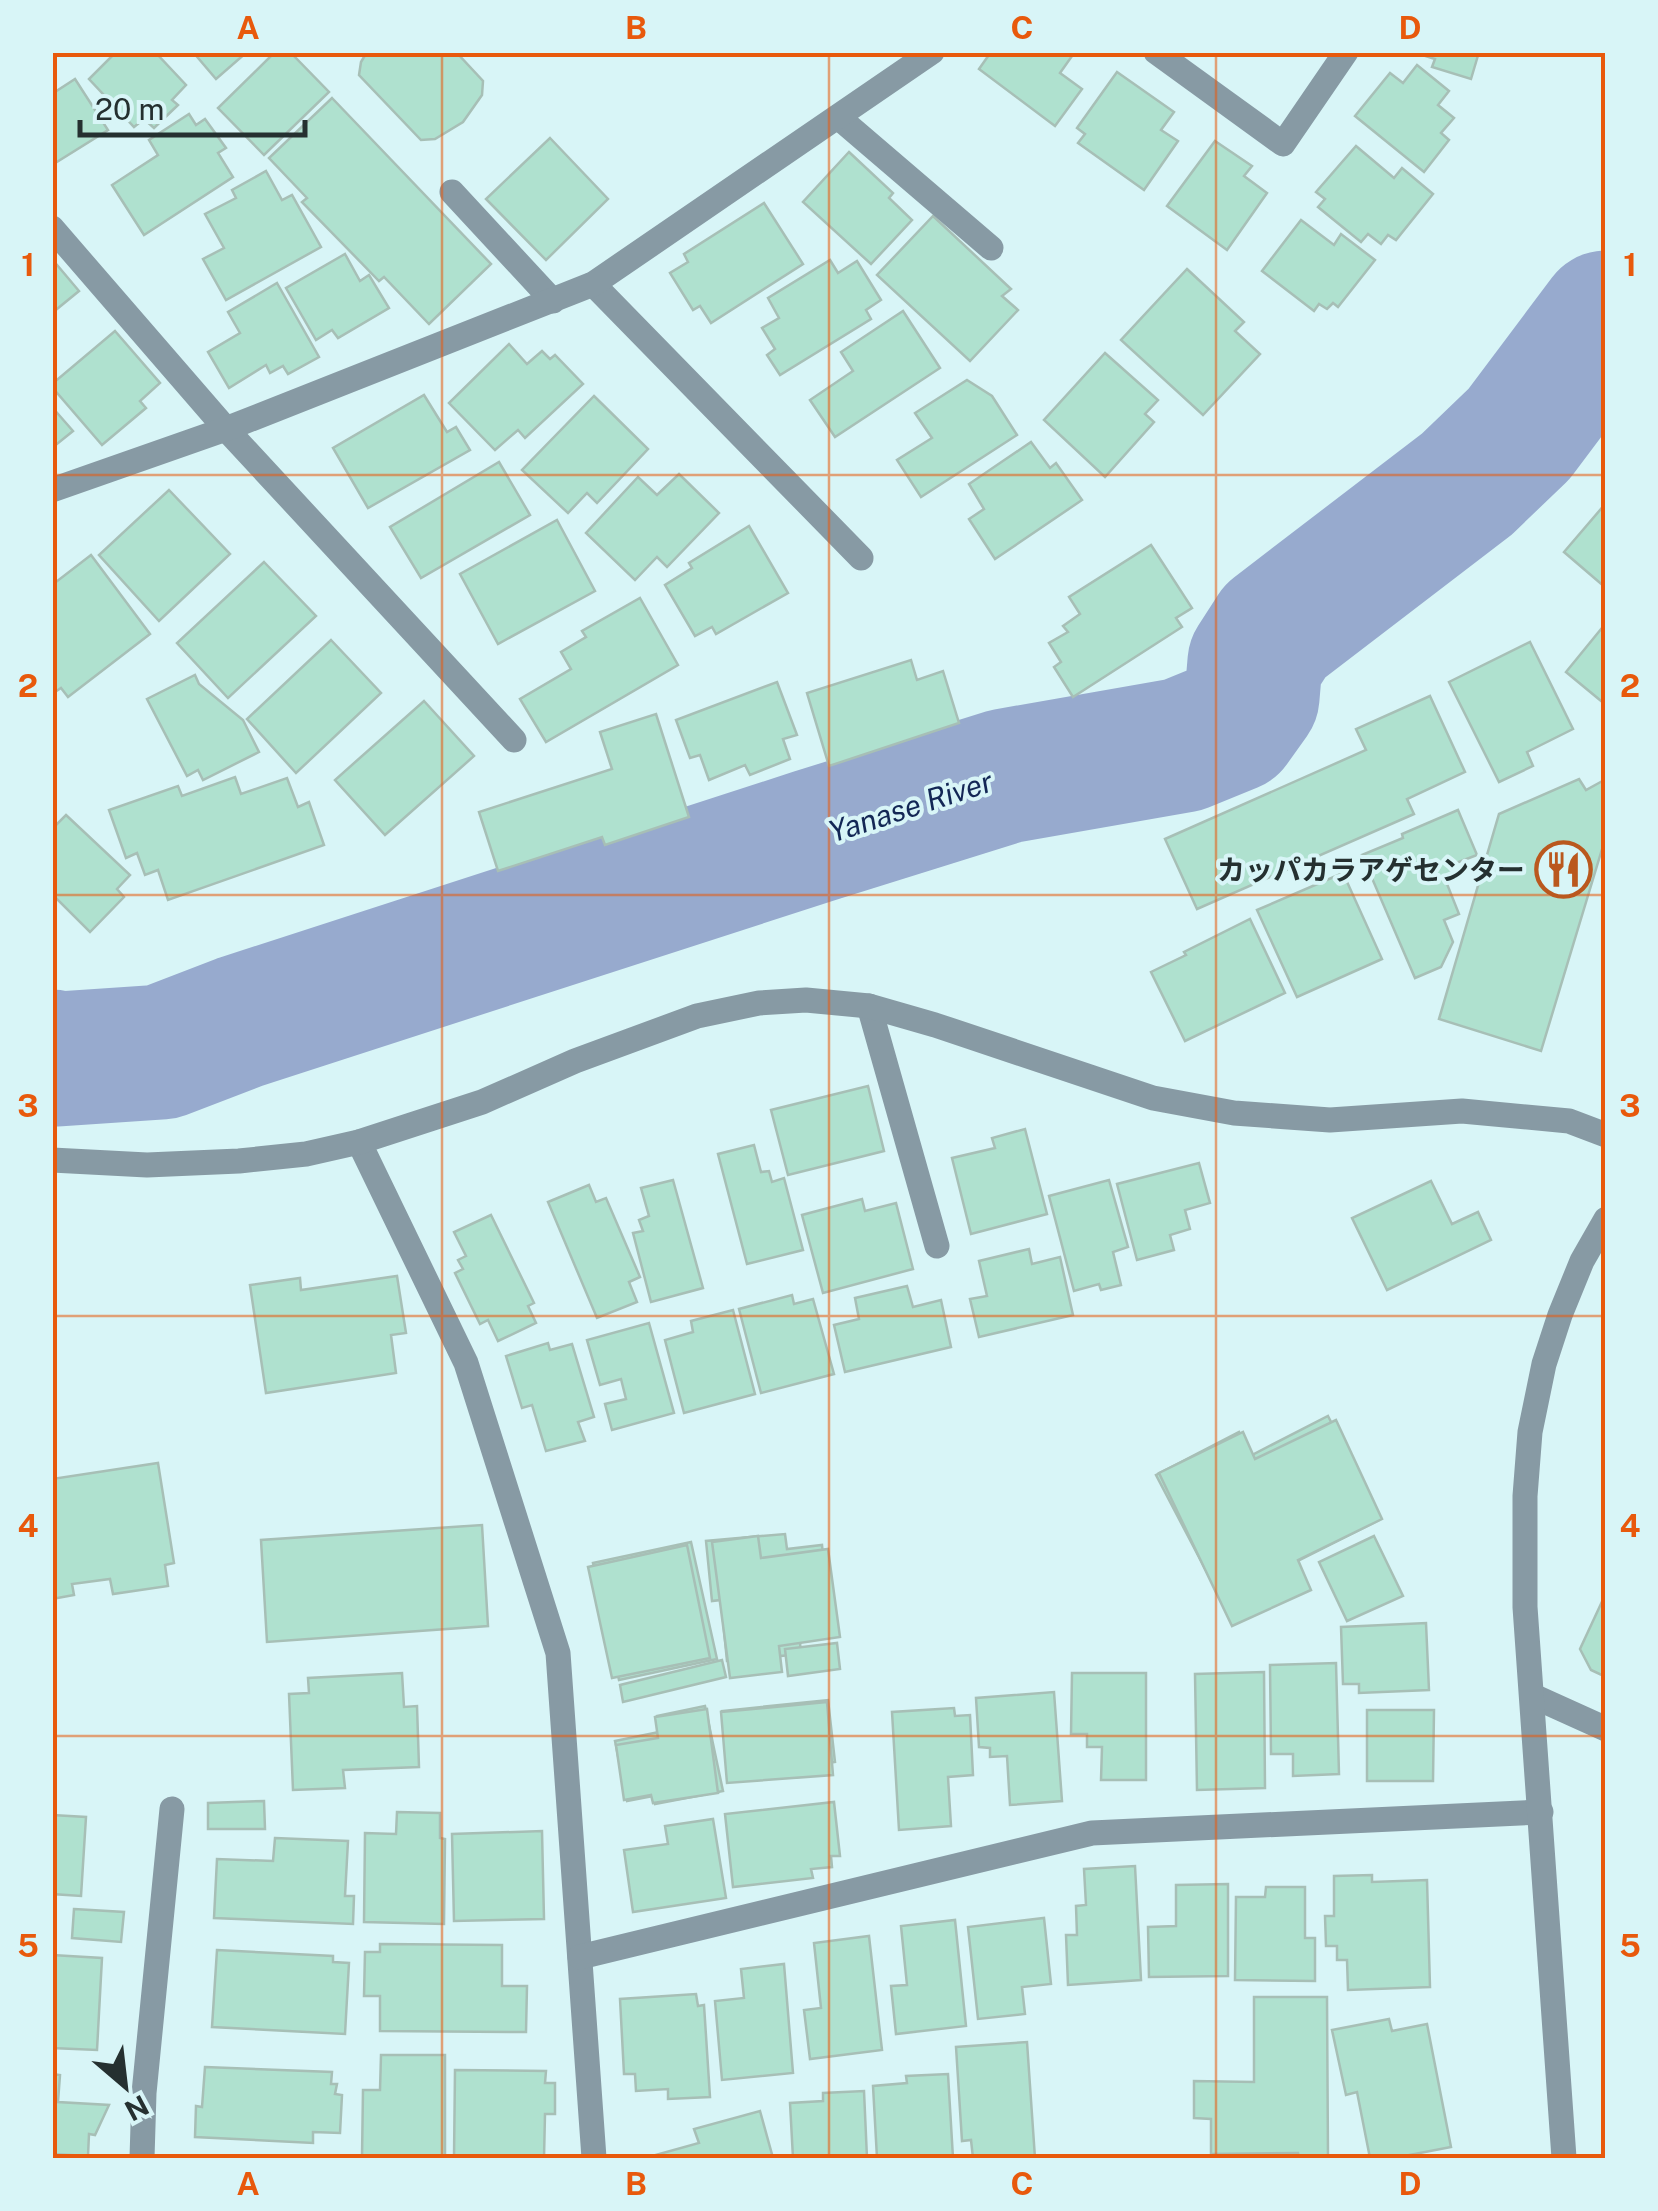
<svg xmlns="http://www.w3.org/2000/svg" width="1658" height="2211" viewBox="0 0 1658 2211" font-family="'Public Sans','Noto Sans JP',sans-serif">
  <rect width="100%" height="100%" fill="#d8f5f7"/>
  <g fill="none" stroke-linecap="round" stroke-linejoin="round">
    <path stroke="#97aace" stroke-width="135" d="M52,1057L58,1059L162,1052L240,1022L814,836L1006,776L1183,745L1232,725L1252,697L1255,662L1275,631L1467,484L1519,434L1606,318"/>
  </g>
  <g fill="#afe1cf" stroke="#a7bfb6" stroke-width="2.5">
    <path d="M116,52H155L186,85L172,100L178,105L154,128L144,119L134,127L89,79Z"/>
    <path d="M193,52H247L216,79Z"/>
    <path d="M275,52H290L329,92L264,155L218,108Z"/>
    <path d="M367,52H456L483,81L482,95L463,122L435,139L421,140L359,75L361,62Z"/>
    <path d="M991,52H1067L1072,56L1060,73L1082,89L1055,126L979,69Z"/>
    <path d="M1413,52H1479L1471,79L1432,67L1435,59Z"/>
    <path d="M1417,65L1449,91L1438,105L1454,118L1441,133L1449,140L1424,172L1355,116L1390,73L1403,83Z"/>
    <path d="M1117,72L1174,112L1161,130L1178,141L1144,190L1078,143L1085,134L1077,128Z"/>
    <path d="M75,79L108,130L52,165V94Z"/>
    <path d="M332,98L491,264L429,324L384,277L379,281L302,202L307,198L269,158Z"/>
    <path d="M189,114L196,125L205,119L226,148L218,153L233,177L144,235L112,185L158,155L149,140Z"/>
    <path d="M550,138L608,199L546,260L486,199Z"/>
    <path d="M1215,141L1252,166L1244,176L1267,193L1227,250L1167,206Z"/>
    <path d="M1356,146L1394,178L1402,168L1433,194L1396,240L1388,235L1381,244L1368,234L1361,242L1318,207L1325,199L1316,192Z"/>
    <path d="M849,152L893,193L889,198L912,220L871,264L803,202Z"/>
    <path d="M266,171L282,200L292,195L321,247L226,300L203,259L224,248L205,214L236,198L232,190Z"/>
    <path d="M764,203L803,264L711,323L700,306L693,310L670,273L688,262L684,254Z"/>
    <path d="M933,216L1011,289L1002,296L1018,310L970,361L877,275Z"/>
    <path d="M1301,220L1334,245L1341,234L1375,260L1338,307L1333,303L1327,309L1319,304L1314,311L1262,271Z"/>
    <path d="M345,254L360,281L369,275L389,308L338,338L332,330L316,340L286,288Z"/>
    <path d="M52,259L79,291L52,313Z"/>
    <path d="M830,260L838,273L857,261L881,300L866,310L871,319L780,375L767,355L775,349L762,328L779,318L768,298Z"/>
    <path d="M1187,269L1244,322L1235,331L1260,354L1203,415L1121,340Z"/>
    <path d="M277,283L319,357L288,374L283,366L270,373L266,365L229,388L208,352L240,333L228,312Z"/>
    <path d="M903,311L940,368L835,437L810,400L853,371L841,352Z"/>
    <path d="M115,331L160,383L140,401L146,408L102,445L52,387V384Z"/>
    <path d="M509,344L527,364L542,351L550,359L555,355L583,384L525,438L518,430L495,450L449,403Z"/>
    <path d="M1105,353L1158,400L1145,414L1154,422L1105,477L1044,420Z"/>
    <path d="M967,380L992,396L1017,435L921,497L897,460L932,438L915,413Z"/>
    <path d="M424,395L447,432L456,427L470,450L368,508L333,448Z"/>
    <path d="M594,396L648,449L597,503L587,493L568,513L522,470Z"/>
    <path d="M52,407L73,431L52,448Z"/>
    <path d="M1031,442L1050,468L1056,463L1082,500L995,559L969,519L984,509L969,484Z"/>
    <path d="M499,462L530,515L421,578L390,527Z"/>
    <path d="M679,474L719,513L667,567L657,557L635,580L586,533L638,477L657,495Z"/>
    <path d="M169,490L230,554L159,621L99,555Z"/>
    <path d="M1606,503V588L1564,552Z"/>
    <path d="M557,520L595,591L498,644L460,574Z"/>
    <path d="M749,526L788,593L716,634L712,627L695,636L665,585L692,568L689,563Z"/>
    <path d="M1151,545L1192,608L1176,618L1182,627L1073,697L1054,667L1061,662L1049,643L1068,632L1063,626L1080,614L1069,597Z"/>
    <path d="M91,555L150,634L68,697L61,688L52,694V585Z"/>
    <path d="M264,562L316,616L228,698L177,643Z"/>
    <path d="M640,598L678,665L546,742L520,699L571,669L561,652L586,637L582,631Z"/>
    <path d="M1606,623V705L1566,672Z"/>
    <path d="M331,640L381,693L296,773L247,719Z"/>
    <path d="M1530,642L1573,729L1527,752L1533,766L1499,782L1449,682Z"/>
    <path d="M911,660L917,680L943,671L959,723L829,766L807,693Z"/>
    <path d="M195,675L199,684L243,720L259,752L203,780L198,770L187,776L147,699Z"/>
    <path d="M777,682L797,735L783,739L790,759L750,775L745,765L709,780L700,755L690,758L676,720Z"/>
    <path d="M1430,696L1465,772L1407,799L1414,814L1197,909L1165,839L1366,750L1356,729Z"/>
    <path d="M424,701L474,756L385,835L335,780Z"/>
    <path d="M656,714L689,817L605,845L602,837L498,871L479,812L612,769L600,732Z"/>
    <path d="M235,777L241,794L287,778L298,807L309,802L324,845L168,900L158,870L145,875L137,853L126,858L109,810L178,786L182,796Z"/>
    <path d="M1579,779L1586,790L1606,779V846H1603L1541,1051L1439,1019L1499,814Z"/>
    <path d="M1458,810L1477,855L1456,863L1460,872L1445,879L1459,914L1444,920L1453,942L1441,967L1415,978L1362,855L1403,838L1402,834Z"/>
    <path d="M66,815L130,875L117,889L124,897L90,932L54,896L52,898V829Z"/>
    <path d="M1343,873L1382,959L1297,997L1257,910Z"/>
    <path d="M1250,919L1285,993L1185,1041L1151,972L1186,955L1184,952Z"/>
    <path d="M868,1086L884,1151L788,1175L771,1110Z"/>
    <path d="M1025,1129L1047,1214L971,1234L952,1158L995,1148L992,1138Z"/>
    <path d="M754,1145L761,1172L769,1171L772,1182L784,1178L803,1250L747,1264L718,1154Z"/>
    <path d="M1199,1163L1210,1203L1185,1210L1190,1229L1170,1235L1174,1250L1137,1260L1117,1184Z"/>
    <path d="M673,1180L703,1288L651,1302L633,1233L643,1231L639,1220L649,1216L641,1188Z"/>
    <path d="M1109,1180L1128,1247L1113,1252L1121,1285L1101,1290L1099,1284L1074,1291L1049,1196Z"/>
    <path d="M1431,1181L1452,1224L1478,1212L1491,1240L1387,1290L1352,1218Z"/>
    <path d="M589,1185L596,1202L606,1198L640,1277L629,1282L637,1302L597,1318L548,1202Z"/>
    <path d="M862,1199L865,1211L896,1203L913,1269L823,1293L802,1215Z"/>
    <path d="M491,1215L534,1303L528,1306L536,1323L498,1341L488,1320L480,1324L455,1273L463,1269L458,1260L466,1256L454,1232Z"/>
    <path d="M1029,1249L1032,1264L1060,1257L1073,1315L979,1337L970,1299L987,1296L979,1261Z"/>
    <path d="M397,1276L406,1333L391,1335L396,1373L266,1393L250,1285L300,1278L301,1290Z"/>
    <path d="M907,1286L913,1307L941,1300L951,1347L845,1372L834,1325L859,1319L855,1298Z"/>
    <path d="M792,1295L794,1304L813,1299L834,1374L761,1393L739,1309Z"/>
    <path d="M733,1310L755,1394L684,1413L665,1340L693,1332L691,1321Z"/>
    <path d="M649,1323L674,1413L612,1430L605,1404L626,1399L621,1379L600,1385L587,1340Z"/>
    <path d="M548,1343L550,1350L572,1344L594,1417L578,1422L585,1441L546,1451L532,1405L522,1408L506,1356Z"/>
    <path d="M1328,1416L1381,1519L1292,1564L1304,1586L1234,1624L1156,1475L1239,1432L1250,1456Z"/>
    <path d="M1336,1420L1382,1519L1298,1560L1311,1590L1232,1626L1159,1473L1243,1432L1255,1459Z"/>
    <path d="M158,1463L174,1563L165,1565L168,1586L113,1594L110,1579L72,1584L74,1595L52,1599V1479Z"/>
    <path d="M482,1525L488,1626L267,1642L261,1540Z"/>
    <path d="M785,1534L787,1549L822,1545L828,1608L810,1611L812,1629L799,1631L801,1654L727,1661L721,1600L712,1601L706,1541Z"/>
    <path d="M758,1536L761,1558L828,1549L840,1637L779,1646L782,1672L730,1678L712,1542Z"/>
    <path d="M1374,1536L1403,1596L1347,1621L1319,1562Z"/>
    <path d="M691,1542L717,1659L619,1680L593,1563Z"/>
    <path d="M687,1545L710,1658L612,1678L588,1567Z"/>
    <path d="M1606,1593V1677L1591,1670L1580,1649Z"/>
    <path d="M1426,1623L1429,1690L1359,1693V1684H1343L1341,1627Z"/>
    <path d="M837,1643L840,1669L788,1676L785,1649Z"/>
    <path d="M722,1660L726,1677L623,1702L620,1685Z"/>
    <path d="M1336,1663L1339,1774L1293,1776V1754H1271L1270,1665Z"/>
    <path d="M1264,1672L1265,1788L1197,1790L1195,1674Z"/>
    <path d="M402,1673L404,1707L417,1706L419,1767L343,1770L345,1788L293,1790L289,1694L309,1693L308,1678Z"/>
    <path d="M1072,1673H1146V1780H1101L1102,1747H1087V1734H1071Z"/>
    <path d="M1054,1692L1062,1801L1010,1805L1007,1756L990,1757V1748L979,1747L976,1698Z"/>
    <path d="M828,1700L835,1762L808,1766L809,1772L730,1780L722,1711Z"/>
    <path d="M827,1702L833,1775L727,1783L721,1712Z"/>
    <path d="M705,1706L723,1791L655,1804L653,1796L627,1801L615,1741L659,1732L657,1716Z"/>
    <path d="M954,1708L955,1716L970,1715L973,1775L948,1777L951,1826L899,1830L892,1712Z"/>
    <path d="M707,1709L718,1793L653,1803L651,1795L624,1800L616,1745L658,1738L655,1717Z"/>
    <path d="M1367,1710H1434L1433,1781H1367Z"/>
    <path d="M264,1801L265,1829H208V1803Z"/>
    <path d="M834,1802L840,1856H831L832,1867L811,1869L813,1878L733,1887L725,1814Z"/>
    <path d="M397,1812L440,1813V1838L445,1839L444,1924L364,1922L365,1833L396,1834Z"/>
    <path d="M52,1815L86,1817L81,1896L52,1894Z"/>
    <path d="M713,1819L726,1898L633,1912L624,1850L668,1844L665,1826Z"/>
    <path d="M542,1831L544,1919L454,1921L452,1834Z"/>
    <path d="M275,1838L348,1841L345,1896H354L353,1924L214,1918L217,1859L273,1861Z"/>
    <path d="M1135,1866L1141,1980L1068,1985L1066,1935H1077L1076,1906L1086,1905L1084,1869Z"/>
    <path d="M1372,1875V1882L1427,1880L1430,1987L1348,1990L1347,1960H1337V1946H1326L1325,1916H1334V1876Z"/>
    <path d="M1228,1884V1976L1149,1977L1148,1927L1176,1926V1885Z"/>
    <path d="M1266,1887H1305V1938H1315V1981L1235,1980L1236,1897H1265Z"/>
    <path d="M74,1909L124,1912L121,1942L72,1938Z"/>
    <path d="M1044,1918L1051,1984L1022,1987L1025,2014L978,2019L968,1927Z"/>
    <path d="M955,1920L966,2026L896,2034L891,1986L907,1985L901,1926Z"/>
    <path d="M869,1936L882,2050L810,2059L804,2010L821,2008L814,1943Z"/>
    <path d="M380,1944L502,1945V1986H527L526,2032L380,2031V1996H364L365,1952H380Z"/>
    <path d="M217,1950L333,1956V1962L349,1963L345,2034L212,2027Z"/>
    <path d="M52,1955L102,1958L97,2050L52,2048Z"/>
    <path d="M784,1964L793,2073L722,2080L715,2001L744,1998L741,1969Z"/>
    <path d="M696,1994L698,2006L704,2005L710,2097L668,2099V2089L636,2091L635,2074H624L620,1999Z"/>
    <path d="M1254,1997H1327L1328,2158H1299L1298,2153L1211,2154V2119L1194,2118V2081L1254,2082Z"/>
    <path d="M1389,2019L1392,2031L1427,2024L1451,2147L1394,2158H1370L1357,2092L1346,2095L1332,2030Z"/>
    <path d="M1027,2042L1035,2158H973L971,2140L962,2141L956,2047Z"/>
    <path d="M381,2055H445V2158H362L363,2090H380Z"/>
    <path d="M205,2067L332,2072L331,2084H337L335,2094L342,2095L340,2133L313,2132V2143L195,2137L196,2106L202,2107Z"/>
    <path d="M455,2070L546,2071L545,2083H555V2114H545L544,2158H454Z"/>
    <path d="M52,2074L60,2075L58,2102L109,2105L95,2135L89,2134L88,2156L52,2154Z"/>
    <path d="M948,2074L953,2158H877L873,2086L907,2083L906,2076Z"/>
    <path d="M864,2091L867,2158H793L790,2103L823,2101V2093Z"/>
    <path d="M760,2111L773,2158H645L699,2143L694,2129Z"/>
  </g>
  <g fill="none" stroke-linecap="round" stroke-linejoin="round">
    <g stroke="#879aa4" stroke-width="25">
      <path d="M1156,52L1283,144L1346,52"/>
      <path d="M838,117L991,248"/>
      <path d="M452,192L553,301"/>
      <path d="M52,228L226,429L514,740"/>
      <path d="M593,284L861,558"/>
      <path d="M52,490L226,429L593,284L932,52"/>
      <path d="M869,1006L937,1246"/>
      <path d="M359,1142L466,1363L558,1653L594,2158"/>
      <path d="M52,1160L147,1165L239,1161L306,1154L359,1142L482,1102L575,1061L697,1016L759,1003L806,1000L869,1006L935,1025L1153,1098L1234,1113L1330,1120L1462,1111L1569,1121L1606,1135"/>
      <path d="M1533,1696L1606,1729"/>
      <path d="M580,1957L1092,1833L1541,1812"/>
      <path d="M142,2158L144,2093L172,1809"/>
      <path d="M1564,2158L1525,1607V1496L1530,1432L1544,1364L1560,1315L1582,1261L1606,1219"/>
    </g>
  </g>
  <path fill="none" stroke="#e8590c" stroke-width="2.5" stroke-opacity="0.55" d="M442,52V2158M829,52V2158M1216,52V2158M52,475H1606M52,895H1606M52,1316H1606M52,1736H1606"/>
  <defs>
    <symbol id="restaurant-ring" viewBox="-11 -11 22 22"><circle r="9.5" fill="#d8f5f7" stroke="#ba581e" stroke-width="1.5"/><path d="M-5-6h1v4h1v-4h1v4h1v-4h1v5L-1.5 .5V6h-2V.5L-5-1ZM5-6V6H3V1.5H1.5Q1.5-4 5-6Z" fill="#ba581e"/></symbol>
  </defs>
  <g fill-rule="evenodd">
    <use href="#restaurant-ring" x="1532" y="838" width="63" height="63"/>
  </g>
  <g text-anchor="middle" stroke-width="8" stroke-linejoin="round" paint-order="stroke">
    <g font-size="28" font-weight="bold" fill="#253030" stroke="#d8f5f7" text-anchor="end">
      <text x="1525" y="880">カッパカラアゲセンター</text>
    </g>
    <g font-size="30" font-style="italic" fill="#132755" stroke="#d8f5f7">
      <text transform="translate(911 807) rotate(-18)" y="10">Yanase River</text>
    </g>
  </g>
  <rect width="1658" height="2211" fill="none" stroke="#d8f5f7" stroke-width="110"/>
  <g transform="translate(125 2086) rotate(152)" stroke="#d8f5f7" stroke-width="8" paint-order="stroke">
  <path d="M0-8L18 38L0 25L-18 38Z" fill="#253030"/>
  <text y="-15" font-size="28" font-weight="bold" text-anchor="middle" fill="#253030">N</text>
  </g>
  <path d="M80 120v15h225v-15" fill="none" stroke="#253030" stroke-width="5"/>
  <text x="95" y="120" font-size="30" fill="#253030" stroke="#d8f5f7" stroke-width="8" paint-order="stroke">20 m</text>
  <rect x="55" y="55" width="1548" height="2101" fill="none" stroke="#e8590c" stroke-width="4"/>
  <g font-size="32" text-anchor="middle" font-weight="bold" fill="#e8590c">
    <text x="248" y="39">A</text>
    <text x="636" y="39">B</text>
    <text x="1022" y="39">C</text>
    <text x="1410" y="39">D</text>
    <text x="28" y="276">1</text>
    <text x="1630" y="276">1</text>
    <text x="28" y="697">2</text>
    <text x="1630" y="697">2</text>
    <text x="28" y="1117">3</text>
    <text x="1630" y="1117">3</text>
    <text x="28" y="1537">4</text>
    <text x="1630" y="1537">4</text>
    <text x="28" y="1957">5</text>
    <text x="1630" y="1957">5</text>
    <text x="248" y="2195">A</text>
    <text x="636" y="2195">B</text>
    <text x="1022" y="2195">C</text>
    <text x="1410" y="2195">D</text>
  </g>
</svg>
